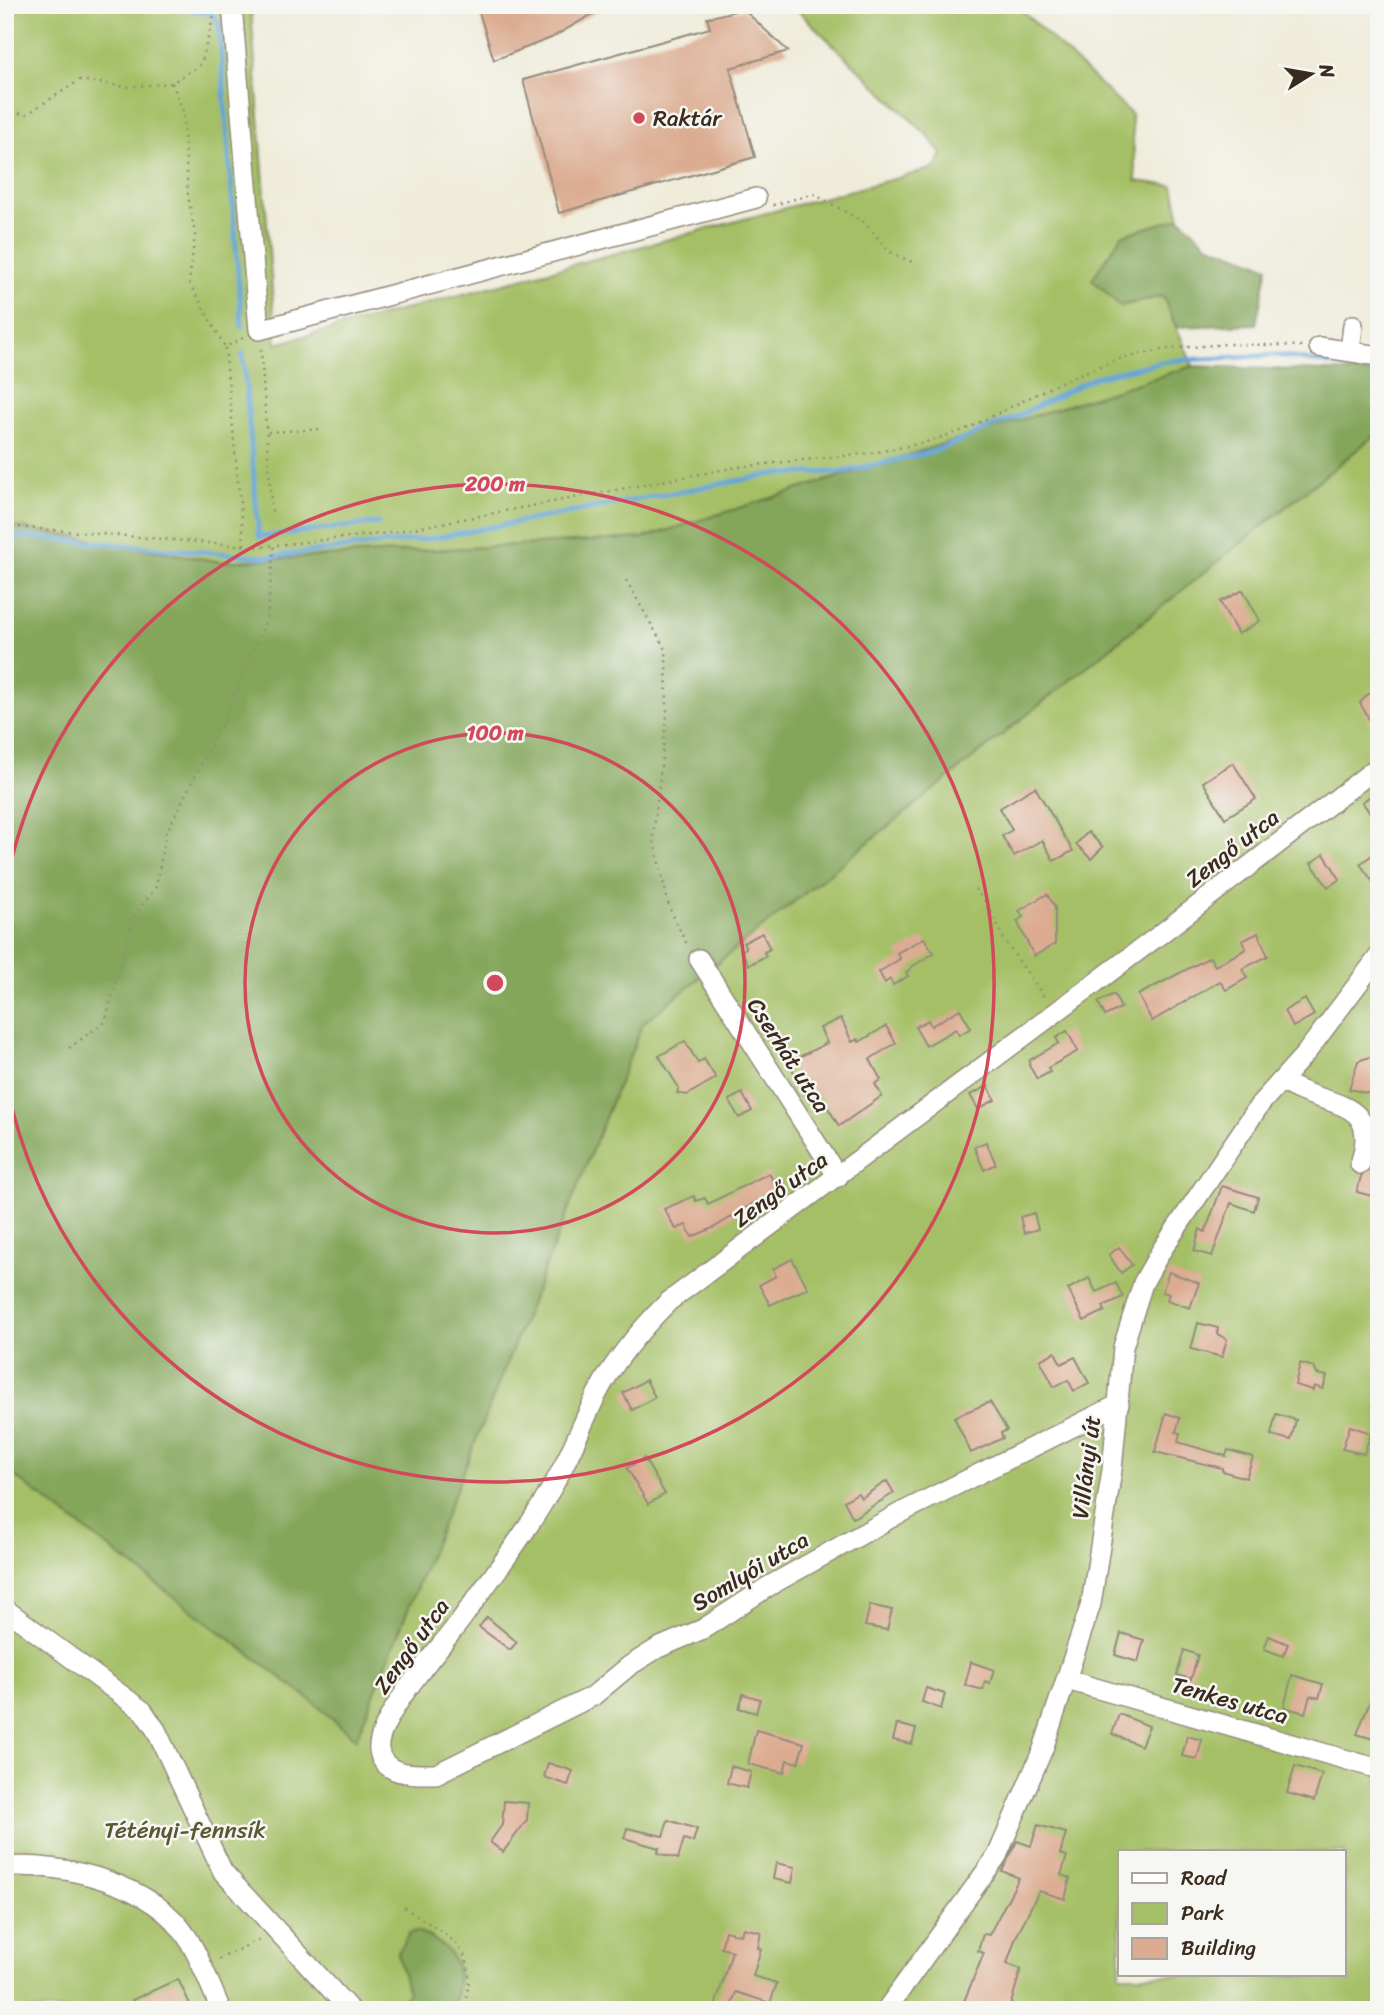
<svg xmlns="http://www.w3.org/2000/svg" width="1384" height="2015" viewBox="0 0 1384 2015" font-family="Sriracha,sans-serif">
  <rect width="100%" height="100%" fill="#f6f6f2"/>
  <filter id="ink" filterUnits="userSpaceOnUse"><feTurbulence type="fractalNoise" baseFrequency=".0143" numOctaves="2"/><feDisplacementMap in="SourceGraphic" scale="14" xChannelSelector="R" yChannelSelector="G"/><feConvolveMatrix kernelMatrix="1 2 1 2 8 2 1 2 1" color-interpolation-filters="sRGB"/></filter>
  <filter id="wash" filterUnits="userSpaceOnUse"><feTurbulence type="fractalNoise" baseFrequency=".00686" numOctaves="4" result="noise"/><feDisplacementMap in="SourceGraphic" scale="28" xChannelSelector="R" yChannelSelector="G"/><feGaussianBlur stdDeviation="1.57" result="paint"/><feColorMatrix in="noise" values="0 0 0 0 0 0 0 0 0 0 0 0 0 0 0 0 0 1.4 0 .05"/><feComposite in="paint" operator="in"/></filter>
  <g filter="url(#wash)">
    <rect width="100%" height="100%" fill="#efecda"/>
    <g fill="#a4bf65" stroke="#707442" stroke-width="2" fill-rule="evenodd">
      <path d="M5,5H116L126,8L344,5L336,8L251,10L276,344L935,168L942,154L926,134L792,5H1016L1131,114L1136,181L1173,186L1180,218L1122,235L1120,306L1163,296L1193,366L643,538L221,562L5,525Z"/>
      <path d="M1379,432V2010H5V1469L312,1701L356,1738L643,1023ZM1120,1852H1344V1975H1120Z"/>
    </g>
    <g fill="#83a65a" stroke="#5f683c" stroke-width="2">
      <path d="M1180,218L1207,244L1268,267L1256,324L1176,327L1163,296L1120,306L1092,279L1122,235Z"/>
      <path d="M1193,366L1379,373V432L643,1023L356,1739L312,1701L5,1469V525L221,562L643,538Z"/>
      <path d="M417,1931C454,1946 469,1972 450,2010H387L408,1994L398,1953L409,1933Z"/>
    </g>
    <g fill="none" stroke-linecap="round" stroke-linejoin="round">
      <g stroke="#63a4d6" stroke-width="5">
        <path d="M170,5L212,14L219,24L242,327"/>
        <path d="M243,353L259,537L378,523"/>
        <path d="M5,535L267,557L434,538L773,474L842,472L932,452L1016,417L1095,377L1166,361L1276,355L1379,372"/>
      </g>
    </g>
    <g id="blocks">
      <g fill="#dbac91">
        <path d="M492,5H608L551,38L494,60L478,9Z"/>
        <path d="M743,9L788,51L730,68L755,157L559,213L523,80L710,28L707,18Z"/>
        <path d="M1243,590L1260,621L1238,634L1220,602Z"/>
        <path d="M1368,694H1379V737L1360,703Z"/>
        <path d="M1233,763L1256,799L1225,818L1203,782Z"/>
        <path d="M1035,787L1073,851L1054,861L1042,840L1014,856L1002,836L1012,830L1000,808Z"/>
        <path d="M1379,790V825L1362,802Z"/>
        <path d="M1088,832L1103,847L1091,859L1076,844Z"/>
        <path d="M1379,850V890L1360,864Z"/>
        <path d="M1324,854L1340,879L1328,887L1311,863Z"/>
        <path d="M1047,894L1055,907V944L1034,956L1017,921L1023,917L1019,911Z"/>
        <path d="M762,933L770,949L764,952L766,956L749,965L741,951L746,948L743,943Z"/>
        <path d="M1258,933L1268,956L1242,969L1247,978L1226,990L1220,981L1152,1021L1138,995L1210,957L1215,966L1246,949L1242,941Z"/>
        <path d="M924,938L934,953L913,966L906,973L908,976L893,985L890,979L885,983L879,972L900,959L897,953Z"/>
        <path d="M1114,994L1121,1008L1105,1016L1098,1002Z"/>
        <path d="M1305,999L1314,1015L1293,1027L1284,1011Z"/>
        <path d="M960,1009L971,1028L959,1035L956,1029L926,1046L915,1027L928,1020L931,1026Z"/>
        <path d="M841,1018L852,1042L858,1039L859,1042L886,1026L896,1043L870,1059L881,1080L875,1084L882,1096L839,1126L819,1093L807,1099L789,1062L827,1043L820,1028Z"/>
        <path d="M1067,1031L1078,1051L1048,1068L1050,1072L1037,1079L1029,1065L1030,1060L1059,1043L1056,1038Z"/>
        <path d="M685,1041L698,1063L704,1059L716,1078L687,1095L677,1093L679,1088L659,1056Z"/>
        <path d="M1372,1056L1379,1064V1096L1349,1089L1358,1061Z"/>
        <path d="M988,1086L995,1100L978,1109L970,1095Z"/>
        <path d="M742,1093L752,1111L739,1118L729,1100Z"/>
        <path d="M986,1142L996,1164L984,1170L974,1147Z"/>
        <path d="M1375,1153L1379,1154V1198L1357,1192L1361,1176L1372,1167Z"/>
        <path d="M769,1173L780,1194L760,1205L757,1201L715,1227L692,1237L686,1225L676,1229L664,1209L694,1196L696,1201L705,1198L708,1204Z"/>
        <path d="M1222,1186L1258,1197L1254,1211L1231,1203L1212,1256L1194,1251L1200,1229L1205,1232Z"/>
        <path d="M1034,1213L1038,1229L1024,1233L1020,1217Z"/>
        <path d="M1119,1247L1132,1265L1121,1273L1109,1255Z"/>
        <path d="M792,1259L808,1288L770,1305L759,1285L776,1276L773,1269Z"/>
        <path d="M1169,1272L1199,1283L1190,1308L1167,1300L1169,1294L1162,1292Z"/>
        <path d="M1089,1278L1096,1292L1116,1283L1123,1297L1103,1306L1105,1311L1084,1321L1068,1289Z"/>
        <path d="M1198,1323L1218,1328L1217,1334L1227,1339L1222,1357L1191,1349Z"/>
        <path d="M1055,1352L1061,1364L1075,1357L1089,1383L1074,1391L1068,1380L1054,1387L1040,1360Z"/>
        <path d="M1300,1363L1314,1367L1317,1374L1327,1376L1323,1389L1314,1386L1313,1390L1295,1385Z"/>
        <path d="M646,1380L655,1397L632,1410L623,1393Z"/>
        <path d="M990,1402L1007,1430L1001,1433L1003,1438L971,1453L954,1417Z"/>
        <path d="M1166,1413L1180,1418L1176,1432L1180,1433L1178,1442L1226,1456L1228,1450L1253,1457L1246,1478L1222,1471V1468L1155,1452Z"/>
        <path d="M1276,1414L1296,1420L1291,1440L1271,1435Z"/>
        <path d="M1350,1426L1371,1433L1364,1454L1342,1449Z"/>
        <path d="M644,1458L665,1494L648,1504L627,1468Z"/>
        <path d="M887,1481L894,1493L853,1518L844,1501L858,1493L861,1498Z"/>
        <path d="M870,1605L892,1610L887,1630L865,1626Z"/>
        <path d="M487,1617L517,1642L510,1650L479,1627Z"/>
        <path d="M1121,1633L1144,1640L1138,1662L1115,1655Z"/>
        <path d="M1269,1636L1288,1644L1283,1656L1264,1649Z"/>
        <path d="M1184,1650L1198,1655L1191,1679L1177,1675Z"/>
        <path d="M971,1662L994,1670L990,1683L985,1681L983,1690L965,1685Z"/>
        <path d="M1292,1675L1323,1684L1319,1698L1310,1696L1305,1713L1284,1707Z"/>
        <path d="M1376,1686L1379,1732L1376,1731L1373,1739L1357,1734Z"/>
        <path d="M926,1688L945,1694L941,1709L922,1702Z"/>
        <path d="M743,1694L760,1699L756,1713L739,1708Z"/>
        <path d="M1119,1714L1149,1726L1141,1746L1112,1734Z"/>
        <path d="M897,1724L916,1729L912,1744L893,1740Z"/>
        <path d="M756,1730L804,1743L798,1763L787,1760L784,1773L748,1764Z"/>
        <path d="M1187,1736L1202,1740L1197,1759L1182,1756Z"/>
        <path d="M548,1763L573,1771L568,1785L544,1777Z"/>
        <path d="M731,1766L751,1772L747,1788L727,1783Z"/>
        <path d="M1295,1766L1322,1774L1314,1801L1287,1793Z"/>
        <path d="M504,1801L528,1803L527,1820L503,1852L490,1842L502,1825Z"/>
        <path d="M668,1820L697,1829L693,1842L684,1839L678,1859L658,1853L659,1848L624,1838L627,1828L663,1836Z"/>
        <path d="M1038,1825L1066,1833L1060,1854L1067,1856L1061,1875L1070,1878L1065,1899L1039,1891L1016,1937L1007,1964L1021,1969L1010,2007L974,2010L962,2006L984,1953L978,1951L983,1934L989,1935L1019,1878L1002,1871L1017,1841L1031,1846Z"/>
        <path d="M776,1863L795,1867L792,1883L773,1879Z"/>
        <path d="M743,1928L761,1932L758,1948L761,1949L753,1976L777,1983L770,2003L736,1992L730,2010H714L732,1951L721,1948L725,1931L741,1935Z"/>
        <path d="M178,1979L190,2004L178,2010H136L132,2000Z"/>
      </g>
    </g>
  </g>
  <g filter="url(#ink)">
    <use href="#blocks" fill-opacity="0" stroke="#958b7c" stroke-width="2"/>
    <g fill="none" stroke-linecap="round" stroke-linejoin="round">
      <defs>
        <g id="minor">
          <path d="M232,5L259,330L756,198"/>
          <path d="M1319,347L1379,356"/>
          <path d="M1350,351L1353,325"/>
          <path d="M699,959L838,1177"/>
          <path d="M1282,1081C1322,1109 1383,1094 1360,1164"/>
          <path d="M1119,1404L898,1514L769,1586L703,1629L658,1648L629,1666L593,1696L436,1774C416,1774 383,1777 379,1750C375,1719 444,1644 463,1617C497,1570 534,1523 561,1471C574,1446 584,1420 597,1394C615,1359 640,1330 668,1302L1158,936L1379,766"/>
          <path d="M5,1609L143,1711L156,1730L223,1872L350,2010"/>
          <path d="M1067,1680L1379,1769"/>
          <path d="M5,1867C64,1862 153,1884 187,1937C201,1959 210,1986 221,2010"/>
          <path d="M886,2010L997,1856L1043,1749L1091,1604L1112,1470L1123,1347L1143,1283L1161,1251L1261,1103L1306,1053L1379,956"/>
        </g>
      </defs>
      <use href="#minor" stroke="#958b7c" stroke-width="22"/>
      <g stroke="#958b7c" stroke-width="2.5" stroke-dasharray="2 5" stroke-linecap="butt">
        <path d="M172,83L183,111L188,195L195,235L189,282L225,347"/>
        <path d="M5,112L27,114L80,80L126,87L172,83L201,64L214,15"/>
        <path d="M773,205L814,194L865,223L890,252L912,262"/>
        <path d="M261,349L272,516"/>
        <path d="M268,432L323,429"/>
        <path d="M5,526L259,547L389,533L737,467L872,453L923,443L964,430L1069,378L1119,359L1166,349L1227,344L1302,346"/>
        <path d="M244,545L225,347L245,337"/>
        <path d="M626,580L666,650L667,715L653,837L669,907L688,947"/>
        <path d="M975,889L990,908L1004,940L1045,998"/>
        <path d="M69,1048L105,1022L133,918L156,887L166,833L225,718L267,618L274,546"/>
        <path d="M404,1907C448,1938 485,1947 462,2010"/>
        <path d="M219,1959L261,1939"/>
      </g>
      <use href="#minor" stroke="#fff" stroke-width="19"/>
    </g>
  </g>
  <g fill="none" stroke="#d1495b" stroke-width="3.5">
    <circle cx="495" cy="983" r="250"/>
    <path d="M6 884A499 499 0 1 1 6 1082"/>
  </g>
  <circle fill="#d1495b" stroke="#f6f6f2" stroke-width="2.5" cx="639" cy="118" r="7"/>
  <g text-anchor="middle" stroke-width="5" stroke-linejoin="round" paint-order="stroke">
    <g font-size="23" fill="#3b2a1e" stroke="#f6f6f2" text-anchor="start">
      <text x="653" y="126">Raktár</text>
    </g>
    <g font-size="23" fill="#3b2a1e" stroke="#f6f6f2">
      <text transform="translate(1232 848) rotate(-38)" y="8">Zengő utca</text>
      <text transform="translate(789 1055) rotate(57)" y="8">Cserhát utca</text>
      <text transform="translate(780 1189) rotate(-36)" y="8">Zengő utca</text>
      <text transform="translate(1086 1467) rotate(-83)" y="8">Villányi út</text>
      <text transform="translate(750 1571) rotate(-31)" y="8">Somlyói utca</text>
      <text transform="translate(411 1646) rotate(-54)" y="8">Zengő utca</text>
      <text transform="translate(1230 1700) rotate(16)" y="8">Tenkes utca</text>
    </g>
    <g font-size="23" fill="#5a5733" stroke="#f6f6f2">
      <text x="185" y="1838">Tétényi-fennsík</text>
    </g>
  </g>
  <circle cx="495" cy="983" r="10" fill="#d1495b" stroke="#f6f6f2" stroke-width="3.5"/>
  <g font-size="21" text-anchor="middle" font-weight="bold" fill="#d1495b" stroke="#f6f6f2" stroke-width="5" stroke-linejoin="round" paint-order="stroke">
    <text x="495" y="491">200 m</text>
    <text x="495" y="740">100 m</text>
  </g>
  <rect width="1384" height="2015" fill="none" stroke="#f6f6f2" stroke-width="28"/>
  <rect x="1118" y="1850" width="228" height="126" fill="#f6f6f2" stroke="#aba49d" stroke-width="2"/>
  <rect x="1132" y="1873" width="35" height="10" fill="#ffffff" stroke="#aba49d" stroke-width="2"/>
  <text x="1181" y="1885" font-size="21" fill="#3b2a1e">Road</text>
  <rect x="1132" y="1903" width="35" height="21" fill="#a4bf65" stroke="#aba49d" stroke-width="2"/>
  <text x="1181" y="1920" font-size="21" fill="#3b2a1e">Park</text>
  <rect x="1132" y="1938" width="35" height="21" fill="#dbac91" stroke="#aba49d" stroke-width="2"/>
  <text x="1181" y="1955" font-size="21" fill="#3b2a1e">Building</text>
  <g transform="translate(1311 74) rotate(79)" stroke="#f6f6f2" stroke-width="5" paint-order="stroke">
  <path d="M0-5L12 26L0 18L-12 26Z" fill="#3b2a1e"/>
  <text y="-10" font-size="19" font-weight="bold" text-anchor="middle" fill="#3b2a1e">N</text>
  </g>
</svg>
